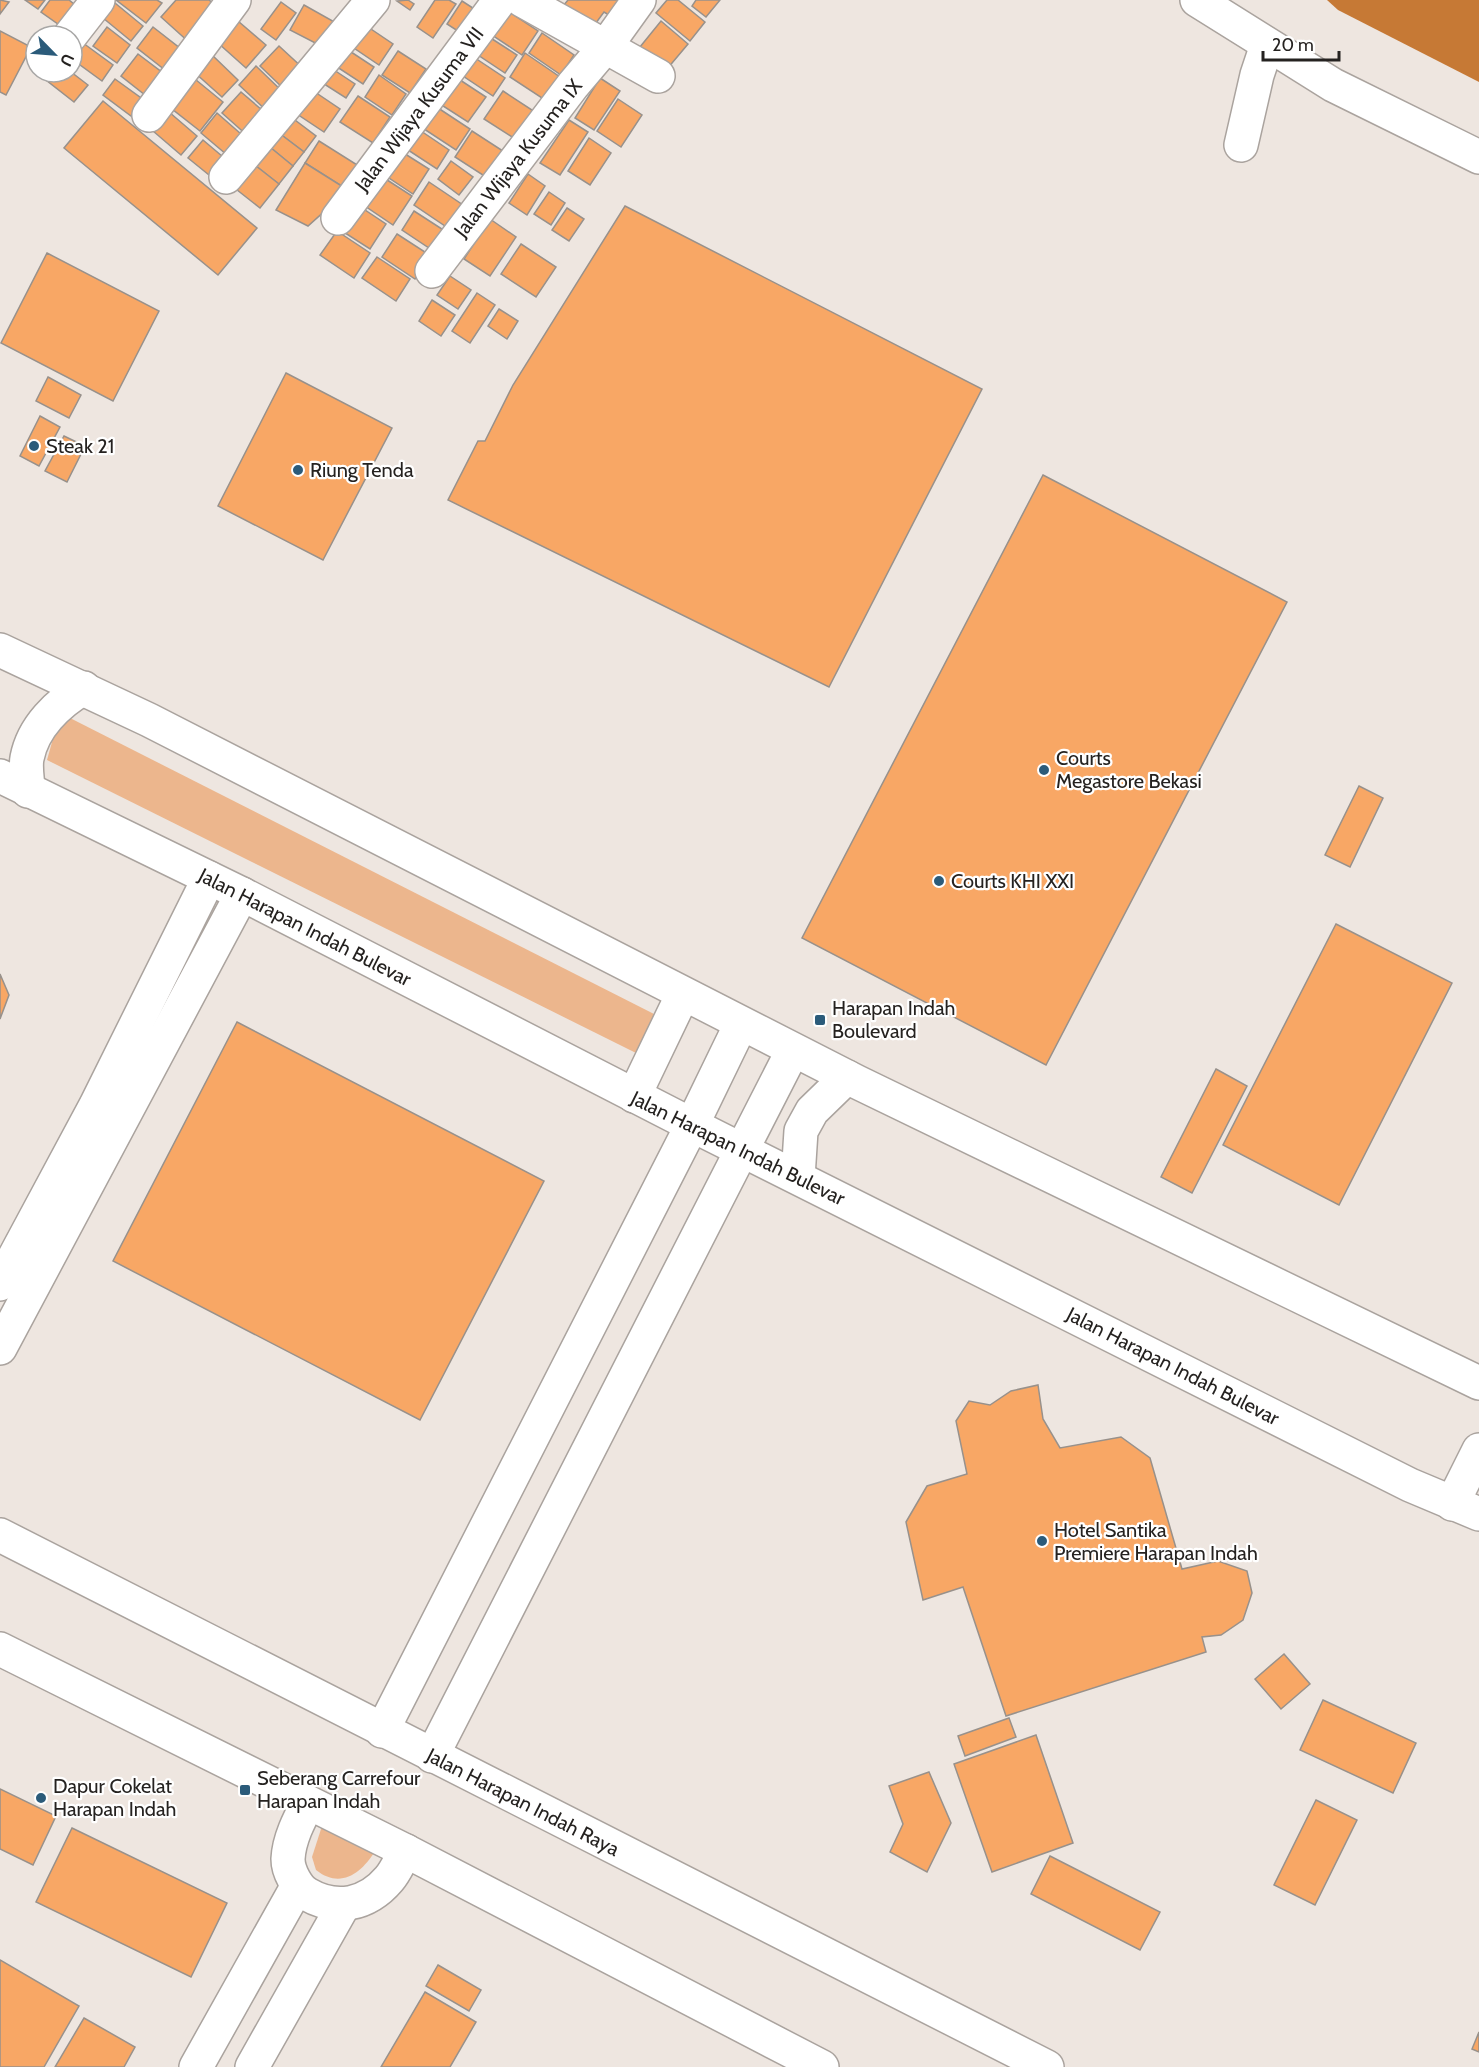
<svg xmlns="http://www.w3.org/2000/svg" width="1479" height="2067" viewBox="0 0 1479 2067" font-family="Cabin,sans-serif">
  <rect width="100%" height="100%" fill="#eee6e0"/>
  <g fill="#ecb68d">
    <path d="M70,718L656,1015L638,1054L47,760L54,735Z"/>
    <path d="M322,1826L375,1851C361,1874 340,1889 316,1870L312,1857Z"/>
  </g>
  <path fill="#c67935" d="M1327,0H1479V82L1338,10Z"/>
  <g fill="#f8a765" stroke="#98918b" stroke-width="1.5">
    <path d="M0,0L9,2L0,14Z"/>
    <path d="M25,0H45L38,9Z"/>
    <path d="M50,0H69L80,9L65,29L41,12Z"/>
    <path d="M116,0H157L162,3L146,23Z"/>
    <path d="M176,0H209L221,10L191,44L161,17Z"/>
    <path d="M408,0L414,4L410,10L397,1Z"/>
    <path d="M435,0H449L456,4L433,38L417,27Z"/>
    <path d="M568,0H626L614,18L604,12L593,27L563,6Z"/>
    <path d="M667,0H678L705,22L690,41L656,13Z"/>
    <path d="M696,0H720L706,17L692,6Z"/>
    <path d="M462,1L479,12L464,35L447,24Z"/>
    <path d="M281,2L296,13L276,40L261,29Z"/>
    <path d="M115,3L143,26L131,41L103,18Z"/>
    <path d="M304,5L338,24L325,48L290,30Z"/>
    <path d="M505,9L538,31L522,55L489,33Z"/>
    <path d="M238,21L266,45L246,68L218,43Z"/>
    <path d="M661,21L688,44L667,69L640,47Z"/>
    <path d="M362,23L393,44L379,65L348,44Z"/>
    <path d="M107,27L130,45L117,63L93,46Z"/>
    <path d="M153,27L181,49L165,70L137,48Z"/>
    <path d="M0,31L31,47L6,95L0,92Z"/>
    <path d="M542,33L574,55L561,75L529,53Z"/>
    <path d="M486,35L517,55L505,73L475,53Z"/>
    <path d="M83,43L113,65L102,81L72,59Z"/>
    <path d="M279,46L305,70L286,91L260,66Z"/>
    <path d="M345,48L374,67L363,84L334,65Z"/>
    <path d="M398,51L426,69L410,93L382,75Z"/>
    <path d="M525,53L560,77L545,100L510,77Z"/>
    <path d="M138,54L163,73L145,95L121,76Z"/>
    <path d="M211,54L238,80L222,97L194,72Z"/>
    <path d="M472,56L505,78L493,96L460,74Z"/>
    <path d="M256,66L285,94L268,112L239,85Z"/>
    <path d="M331,68L355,84L346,98L321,82Z"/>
    <path d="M52,72H71L88,85L74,102L46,80Z"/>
    <path d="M190,75L223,102L200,131L167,105Z"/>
    <path d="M379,75L406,94L392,115L365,97Z"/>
    <path d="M457,78L486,97L468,122L440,104Z"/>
    <path d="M600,78L620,91L594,130L575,118Z"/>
    <path d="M115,79L148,103L135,119L103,95Z"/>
    <path d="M306,86L340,109L324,132L291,110Z"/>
    <path d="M503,91L535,112L517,140L484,119Z"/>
    <path d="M241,92L269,116L249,137L222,113Z"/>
    <path d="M358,96L390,117L373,143L340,122Z"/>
    <path d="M618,99L642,115L621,147L597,131Z"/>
    <path d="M103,101L257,228L218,275L64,148Z"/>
    <path d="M435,106L470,129L456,150L421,127Z"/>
    <path d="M169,112L197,136L181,155L153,131Z"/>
    <path d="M217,113L249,141L233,160L201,133Z"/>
    <path d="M287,114L316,136L304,152L275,130Z"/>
    <path d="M569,120L588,132L560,175L540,163Z"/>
    <path d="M275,130L304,152L293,166L265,143Z"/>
    <path d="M421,131L449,150L437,169L408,150Z"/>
    <path d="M472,131L506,153L489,179L455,157Z"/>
    <path d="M589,138L611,153L590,185L568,171Z"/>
    <path d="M203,140L229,162L214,179L188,158Z"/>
    <path d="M319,141L362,168L348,190L305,163Z"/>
    <path d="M265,143L293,166L279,184L251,162Z"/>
    <path d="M402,152L429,169L413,194L386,176Z"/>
    <path d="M451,161L473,177L459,195L438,179Z"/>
    <path d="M251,162L279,184L260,208L232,186Z"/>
    <path d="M305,163L348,190L308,226L276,210Z"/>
    <path d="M528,174L545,186L527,215L509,203Z"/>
    <path d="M381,176L412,196L393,225L362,204Z"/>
    <path d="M429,182L463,205L448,228L414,205Z"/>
    <path d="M549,192L565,203L551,225L534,214Z"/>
    <path d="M359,206L386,224L370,249L342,231Z"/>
    <path d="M625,206L982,389L829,687L448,500L478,441H485L513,385Z"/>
    <path d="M567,208L584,219L569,241L552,230Z"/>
    <path d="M414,211L445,231L432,250L402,230Z"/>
    <path d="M490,219L516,237L490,276L464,259Z"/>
    <path d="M337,231L370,253L354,278L320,255Z"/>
    <path d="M397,234L431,256L415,279L382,257Z"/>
    <path d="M521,244L556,267L536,297L501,274Z"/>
    <path d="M47,253L159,311L113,401L1,343Z"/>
    <path d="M377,257L410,279L396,301L362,278Z"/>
    <path d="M450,276L471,290L458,309L437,295Z"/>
    <path d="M477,293L495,305L470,343L452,331Z"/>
    <path d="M432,300L455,315L441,336L419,321Z"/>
    <path d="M499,309L518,321L507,339L488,326Z"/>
    <path d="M286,373L392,428L323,560L218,506Z"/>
    <path d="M48,377L81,395L69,418L36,401Z"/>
    <path d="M40,416L60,427L39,466L20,456Z"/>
    <path d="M64,436L85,446L67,482L45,471Z"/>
    <path d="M1043,475L1287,602L1046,1065L802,938Z"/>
    <path d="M1359,786L1383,798L1350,867L1325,855Z"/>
    <path d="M1336,924L1452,983L1339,1205L1223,1145Z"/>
    <path d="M0,974L9,995L0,1019Z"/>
    <path d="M237,1022L544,1181L420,1420L113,1261Z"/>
    <path d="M1216,1069L1247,1086L1192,1193L1161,1177Z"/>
    <path d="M1038,1385L1043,1419L1060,1448L1121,1437L1150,1458L1182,1569L1218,1561L1247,1571L1252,1593L1243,1620L1221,1635L1202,1637L1206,1652L1006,1716L963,1587L923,1600L906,1522L927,1486L967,1474L956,1421L969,1401L990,1405L1011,1391Z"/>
    <path d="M1284,1654L1310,1684L1281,1709L1255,1679Z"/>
    <path d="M1323,1700L1416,1743L1393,1793L1300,1750Z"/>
    <path d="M1009,1718L1016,1737L965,1756L958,1736Z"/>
    <path d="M1036,1735L1073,1843L992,1872L954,1764Z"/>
    <path d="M929,1772L951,1823L927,1872L890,1852L903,1824L889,1786Z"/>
    <path d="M0,1789L56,1816L33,1865L0,1849Z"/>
    <path d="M1316,1800L1357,1820L1315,1905L1274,1885Z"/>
    <path d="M72,1828L227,1903L191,1977L36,1902Z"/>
    <path d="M1050,1856L1160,1912L1140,1950L1031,1894Z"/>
    <path d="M0,1960L79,2006L44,2067H0Z"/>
    <path d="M438,1965L481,1990L469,2011L426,1986Z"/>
    <path d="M425,1992L476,2022L450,2067H381Z"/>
    <path d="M84,2018L135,2047L124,2067H55Z"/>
    <path d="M1479,2032V2052L1472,2049Z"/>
  </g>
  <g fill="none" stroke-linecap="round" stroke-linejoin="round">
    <defs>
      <g id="minor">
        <path d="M522,0L658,76"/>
        <path d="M1197,0L1333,85L1479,157"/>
        <path d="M70,36L98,0"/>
        <path d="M149,115L234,0"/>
        <path d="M1241,145L1257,75L1267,45"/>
        <path d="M226,177L373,0"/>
        <path d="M338,218L500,0"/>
        <path d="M432,271L573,85L606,46L639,0"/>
        <path d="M0,650L149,720L857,1082L1479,1383"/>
        <path d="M0,776L242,894L692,1125L1410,1485L1479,1514"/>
        <path d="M28,791C28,781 25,768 27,758C33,727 58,703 84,688"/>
        <path d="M634,1096L683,994"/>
        <path d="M798,1177L801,1131L812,1111L847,1077"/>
        <path d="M0,1284L96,1105L209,878"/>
        <path d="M0,1348L242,894"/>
        <path d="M1452,1504L1479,1450"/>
        <path d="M0,1535L1047,2067"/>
        <path d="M0,1649L406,1851L822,2067"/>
        <path d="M382,1731L692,1125L741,1024"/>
        <path d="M432,1756L793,1050"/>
        <path d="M308,1803C299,1820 289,1839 288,1859C288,1871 297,1888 307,1894C336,1911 367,1905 389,1879C396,1871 400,1860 406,1851"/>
        <path d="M196,2067L297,1887"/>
        <path d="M252,2067L343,1906"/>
      </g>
    </defs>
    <use href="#minor" stroke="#aaa39e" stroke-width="36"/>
    <use href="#minor" stroke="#fff" stroke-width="33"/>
  </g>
  <g fill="#2b5b7a" stroke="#fff" stroke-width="2">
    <circle cx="34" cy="446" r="6"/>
    <circle cx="298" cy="470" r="6"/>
    <circle cx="1044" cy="770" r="6"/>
    <circle cx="939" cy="881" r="6"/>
    <rect x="814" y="1014" width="12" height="12" rx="3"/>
    <circle cx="1042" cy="1541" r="6"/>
    <rect x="239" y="1784" width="12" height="12" rx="3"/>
    <circle cx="41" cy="1798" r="6"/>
  </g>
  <g text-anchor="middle" stroke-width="4.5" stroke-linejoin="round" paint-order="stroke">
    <g font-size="20" fill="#252220" stroke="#fff">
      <text transform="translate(419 109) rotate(-53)" y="7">Jalan Wijaya Kusuma VII</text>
      <text transform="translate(518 158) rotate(-52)" y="7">Jalan Wijaya Kusuma IX</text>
      <text transform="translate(305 927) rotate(27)" y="7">Jalan Harapan Indah Bulevar</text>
      <text transform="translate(738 1148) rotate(26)" y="7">Jalan Harapan Indah Bulevar</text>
      <text transform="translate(1173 1366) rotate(27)" y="7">Jalan Harapan Indah Bulevar</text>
      <text transform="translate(523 1802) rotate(27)" y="7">Jalan Harapan Indah Raya</text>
    </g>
    <g font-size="20" fill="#252220" stroke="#fff" text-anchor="start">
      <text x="46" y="453">Steak 21</text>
      <text x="310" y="477">Riung Tenda</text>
      <text x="1056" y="765">Courts<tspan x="1056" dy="23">Megastore Bekasi</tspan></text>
      <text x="951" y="888">Courts KHI XXI</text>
      <text x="832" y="1015">Harapan Indah<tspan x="832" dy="23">Boulevard</tspan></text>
      <text x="1054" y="1537">Hotel Santika<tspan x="1054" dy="23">Premiere Harapan Indah</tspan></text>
      <text x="257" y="1785">Seberang Carrefour<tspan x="257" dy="23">Harapan Indah</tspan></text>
      <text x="53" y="1793">Dapur Cokelat<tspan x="53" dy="23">Harapan Indah</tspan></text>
    </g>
  </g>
  <g transform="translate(54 54) rotate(115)"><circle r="28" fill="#ffffff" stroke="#a8a7a6" stroke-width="1.5"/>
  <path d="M0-4.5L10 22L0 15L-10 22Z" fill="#2b5b7a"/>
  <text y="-9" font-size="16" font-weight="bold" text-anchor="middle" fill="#252220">U</text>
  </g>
  <path d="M1263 51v9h76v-9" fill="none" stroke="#252220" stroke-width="3"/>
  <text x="1272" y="51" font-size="18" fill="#252220" stroke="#ffffff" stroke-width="4.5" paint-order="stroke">20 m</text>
</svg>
